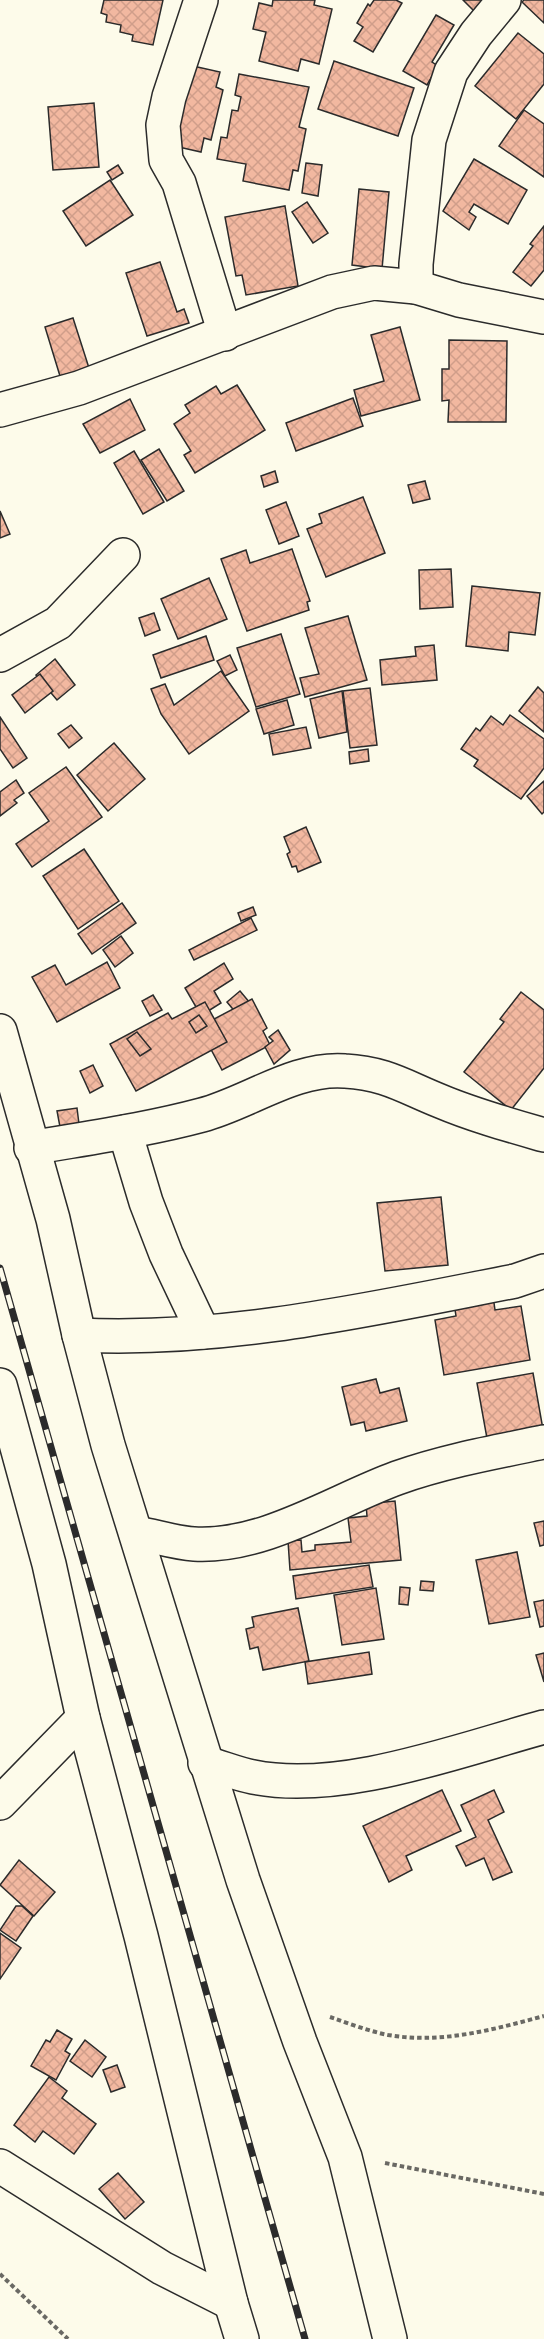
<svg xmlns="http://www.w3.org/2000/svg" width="544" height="2339" viewBox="0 0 544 2339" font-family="'Fira Sans',sans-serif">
  <defs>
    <pattern id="building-cross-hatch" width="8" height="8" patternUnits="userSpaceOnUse" patternTransform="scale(1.5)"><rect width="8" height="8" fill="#f2b8a0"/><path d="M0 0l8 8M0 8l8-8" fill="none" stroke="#d09e8a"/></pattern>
  </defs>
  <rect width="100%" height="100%" fill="#fdfbea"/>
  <g fill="url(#building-cross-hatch)" stroke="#2b2b2b" stroke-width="1.5">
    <path d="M104,0H163L153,45L132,41L133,35L120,32L121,25L106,22L107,15L101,13Z"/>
    <path d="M273,0H315L314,5L332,9L319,64L301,59L298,71L259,61L266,32L253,29L259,3L272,6Z"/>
    <path d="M374,0H396L402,3L373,52L354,41L363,27L357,23L368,4L370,6Z"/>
    <path d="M463,0H489L476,13Z"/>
    <path d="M524,0H544V23L522,2Z"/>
    <path d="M436,15L454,25L432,62L438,66L427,85L403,71Z"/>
    <path d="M518,33L544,54V84L516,119L475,86Z"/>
    <path d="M334,61L414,88L398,136L318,109Z"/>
    <path d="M193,66L220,72L216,87L223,90L211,140L204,138L201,152L174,146Z"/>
    <path d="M239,74L309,87L299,127L306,129L298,171L293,170L289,190L243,181L246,164L217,159L221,137L227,138L232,110L238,111L241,97L235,95Z"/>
    <path d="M94,103L99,167L53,170L48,107Z"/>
    <path d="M524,110L544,124V177L499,146Z"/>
    <path d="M474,159L527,190L508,224L474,204L469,212L476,217L469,230L443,211Z"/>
    <path d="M306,163L322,165L318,196L302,193Z"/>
    <path d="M118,165L123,173L112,180L107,172Z"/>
    <path d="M110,180L133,215L86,246L63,211Z"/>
    <path d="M359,189L389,192L382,269L352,265Z"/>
    <path d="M307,202L328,233L313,243L292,212Z"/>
    <path d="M285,206L298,286L246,295L242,275L236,276L225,217Z"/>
    <path d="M544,226V270L531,286L513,272L533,246L530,244Z"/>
    <path d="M160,262L177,312L184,309L189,323L147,336L126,273Z"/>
    <path d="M73,318L89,368L60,376L45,327Z"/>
    <path d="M400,327L420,400L361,416L354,390L384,381L371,335Z"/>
    <path d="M449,340L507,341L506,422H448L449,400L442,401V369H449Z"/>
    <path d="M237,385L265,430L195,473L184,455L191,451L174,424L190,413L185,405L216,386L221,394Z"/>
    <path d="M353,398L363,426L296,451L286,423Z"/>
    <path d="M130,399L145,430L100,453L83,424Z"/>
    <path d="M159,449L184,491L167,501L141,460Z"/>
    <path d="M134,451L164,502L143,514L114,463Z"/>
    <path d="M275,471L278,482L264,487L261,476Z"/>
    <path d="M425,481L430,499L413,503L408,485Z"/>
    <path d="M363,497L385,553L326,577L307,529L322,523L319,514Z"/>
    <path d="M286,502L299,536L279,544L266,510Z"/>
    <path d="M0,511L10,534L0,538Z"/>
    <path d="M292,549L310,601L307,602L309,610L247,631L221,559L246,550L250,563Z"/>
    <path d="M451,569L453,607L420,609L419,570Z"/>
    <path d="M209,578L227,619L178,639L161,599Z"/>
    <path d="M472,586L540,593L535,635L509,632L508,651L466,646Z"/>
    <path d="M154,613L160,630L145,636L139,618Z"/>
    <path d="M348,616L367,680L305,697L300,678L319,674L305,628Z"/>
    <path d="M281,634L300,694L256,707L237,648Z"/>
    <path d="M206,636L214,660L161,678L153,655Z"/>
    <path d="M434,645L437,680L382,685L380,660L416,656L415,647Z"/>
    <path d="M230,655L237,670L225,676L217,661Z"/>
    <path d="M55,659L75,685L57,700L36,675Z"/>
    <path d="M221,671L249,711L189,754L161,714L151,689L165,684L174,705Z"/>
    <path d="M40,674L53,691L25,713L12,695Z"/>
    <path d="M538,687L544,693V732L519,711Z"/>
    <path d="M370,688L377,745L350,748L343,691Z"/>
    <path d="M342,691L347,732L319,738L310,699Z"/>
    <path d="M287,700L294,725L264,734L256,709Z"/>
    <path d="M510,715L544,739V768L521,799L474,766L478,760L461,749L476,728L480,731L491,716L503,725Z"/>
    <path d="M0,717L27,758L13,768L0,749Z"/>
    <path d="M71,725L82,738L69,748L58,734Z"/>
    <path d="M306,727L311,748L273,755L269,734Z"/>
    <path d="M114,743L145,779L108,811L77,775Z"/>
    <path d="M368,749L369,761L350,764L349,752Z"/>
    <path d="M66,767L102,817L32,867L16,844L49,821L29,793Z"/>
    <path d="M16,780L24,793L14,800L17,803L0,816V792Z"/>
    <path d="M544,781V812L542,814L527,796Z"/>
    <path d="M306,827L321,862L298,872L296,866L292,867L287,854L290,852L284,837Z"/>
    <path d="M84,849L119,901L78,929L43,876Z"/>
    <path d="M122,903L136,923L92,954L78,934Z"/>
    <path d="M253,907L256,915L241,921L238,913Z"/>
    <path d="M251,918L257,930L194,960L189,950Z"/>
    <path d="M121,936L133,953L115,967L103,950Z"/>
    <path d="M107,962L120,988L57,1022L32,977L55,965L66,985Z"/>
    <path d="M224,963L233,979L214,991L221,1003L205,1013L196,1007L185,988Z"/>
    <path d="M240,991L255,1009L242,1020L227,1002Z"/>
    <path d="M521,992L544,1010V1068L511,1110L464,1072L504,1022L500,1019Z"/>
    <path d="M153,995L162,1010L150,1016L142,1001Z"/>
    <path d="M252,999L267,1028L263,1031L270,1045L222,1070L199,1027Z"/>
    <path d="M205,1002L227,1042L136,1091L110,1044L168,1013L172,1019Z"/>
    <path d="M199,1015L207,1026L196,1033L189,1022Z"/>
    <path d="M278,1030L290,1050L274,1064L265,1047L273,1041L269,1037Z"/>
    <path d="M137,1032L151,1049L140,1056L127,1039Z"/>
    <path d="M93,1065L103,1086L90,1093L80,1071Z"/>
    <path d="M77,1108L79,1124L60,1127L57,1111Z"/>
    <path d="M441,1197L448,1265L385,1271L377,1203Z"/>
    <path d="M493,1296L495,1310L521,1306L530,1360L444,1375L435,1320L456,1316L454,1303Z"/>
    <path d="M533,1373L544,1435L488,1444L477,1383Z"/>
    <path d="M376,1379L380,1393L399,1388L407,1421L366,1431L364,1422L351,1425L342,1387Z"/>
    <path d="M395,1501L401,1560L290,1570L288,1541L301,1540L302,1552L315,1550V1545L351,1542L348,1518L367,1516L366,1504Z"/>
    <path d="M544,1521V1545L540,1546L534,1523Z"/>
    <path d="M517,1552L530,1617L489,1624L476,1560Z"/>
    <path d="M369,1565L373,1587L296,1599L293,1576Z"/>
    <path d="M421,1581L434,1582L433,1591L420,1590Z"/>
    <path d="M400,1587L410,1588L408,1605L399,1604Z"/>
    <path d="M376,1588L384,1639L342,1645L334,1595Z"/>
    <path d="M544,1600V1626L540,1627L534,1602Z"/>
    <path d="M298,1608L309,1661L263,1670L258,1647L250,1649L246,1629L254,1627L252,1617Z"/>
    <path d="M369,1652L372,1674L308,1684L305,1662Z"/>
    <path d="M544,1653V1682L536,1655Z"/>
    <path d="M442,1790L461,1831L406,1856L412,1870L389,1882L363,1826Z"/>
    <path d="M494,1790L504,1812L488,1820L512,1872L493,1880L484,1858L466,1866L456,1846L476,1837L461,1805Z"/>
    <path d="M19,1860L55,1892L34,1916L0,1885Z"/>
    <path d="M16,1906H22L33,1916L16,1941L0,1930Z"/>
    <path d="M0,1933L21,1948L0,1979Z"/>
    <path d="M57,2030L72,2039L65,2051L70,2054L56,2080L31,2066L46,2040L50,2042Z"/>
    <path d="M85,2040L106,2057L92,2077L70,2061Z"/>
    <path d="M117,2065L125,2087L111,2092L103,2070Z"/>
    <path d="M49,2077L67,2091L62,2098L96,2124L74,2154L43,2131L35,2142L14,2125Z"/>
    <path d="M118,2173L144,2202L125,2219L99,2189Z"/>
  </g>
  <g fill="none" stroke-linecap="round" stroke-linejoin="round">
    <defs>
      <g id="minor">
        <path d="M201,0L169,97L163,125L166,160L179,183L225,334"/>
        <path d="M416,287V264L429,140L451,72L476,34L504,0"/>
        <path d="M0,410L79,388L332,292L374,283L416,287L459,300L544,317"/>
        <path d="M0,655L58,623L123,555"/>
        <path d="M0,1031L53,1219L79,1335L108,1445L243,1880L300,2042L345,2157L390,2339"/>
        <path d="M125,1132L146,1202L166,1254L203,1332"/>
        <path d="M31,1148C88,1138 146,1130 202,1115C248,1103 295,1067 345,1071C385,1073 405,1087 440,1101C473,1115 509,1125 544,1135"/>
        <path d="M79,1335C226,1342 371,1309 515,1281L544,1271"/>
        <path d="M0,1385L49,1564L83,1718L141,1936L231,2303L242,2339"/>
        <path d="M136,1533C155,1536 175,1543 194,1544C264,1548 334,1501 397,1478C445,1461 495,1452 544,1442"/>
        <path d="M205,1763C221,1767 237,1774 253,1777C341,1795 459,1750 544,1727"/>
        <path d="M0,1803L83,1718"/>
        <path d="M0,2166L162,2268L231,2303"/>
      </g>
    </defs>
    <use href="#minor" stroke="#2b2b2b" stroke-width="36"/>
    <g stroke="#6a6964" stroke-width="4" stroke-dasharray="4.5 3" stroke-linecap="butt">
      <path d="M330,2017C348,2023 368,2031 388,2035C441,2044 492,2030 544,2016"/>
      <path d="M385,2163L544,2194"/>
      <path d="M0,2274L68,2339"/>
    </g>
    <use href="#minor" stroke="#fdfbea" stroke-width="33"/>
    <defs>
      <path id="rail" d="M0,1268L305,2339"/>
    </defs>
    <use href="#rail" stroke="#2b2b2b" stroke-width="7"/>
    <use href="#rail" stroke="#fdfbea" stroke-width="4.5" stroke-dasharray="14" stroke-linecap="butt"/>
  </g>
</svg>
